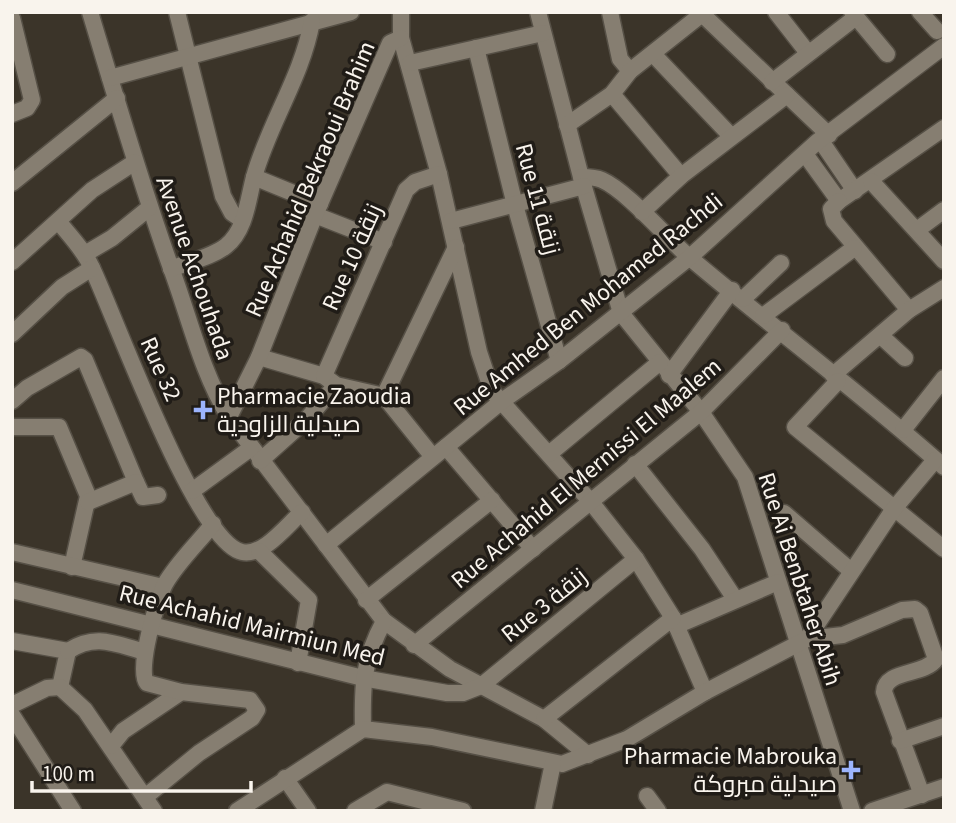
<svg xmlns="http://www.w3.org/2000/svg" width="956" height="823" viewBox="0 0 956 823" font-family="'Source Sans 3',Cairo,sans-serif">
  <rect width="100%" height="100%" fill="#3b3429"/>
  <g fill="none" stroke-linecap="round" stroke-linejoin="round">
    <defs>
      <g id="minor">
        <path d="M90,12C116,98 141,184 171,268C190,319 201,371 229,417L384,621L450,669L544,719L588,755"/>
        <path d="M177,12L223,196L232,213L242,220"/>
        <path d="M401,12V38L439,174L479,352L492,391L591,502L636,559L673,618L705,692"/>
        <path d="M538,12L581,177L621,313L701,412L745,477L852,811"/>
        <path d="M610,12L620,59L630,71"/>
        <path d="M700,12L829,135"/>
        <path d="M776,12L808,53"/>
        <path d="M852,12L887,54"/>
        <path d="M920,12L937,31"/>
        <path d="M12,18L32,100L27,108L12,114"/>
        <path d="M476,48L515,205L559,361"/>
        <path d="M653,54L731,136"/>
        <path d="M410,63L543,33"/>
        <path d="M110,78L351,12"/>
        <path d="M772,82L856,17"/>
        <path d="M612,94L681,176"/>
        <path d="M567,125L612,94L630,71L702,14"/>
        <path d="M821,141L855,191"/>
        <path d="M805,154L839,201L944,128"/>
        <path d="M254,177L320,204"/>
        <path d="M581,177C588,177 595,177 602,180C627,191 666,237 689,257C773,328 862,394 944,467"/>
        <path d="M871,181L944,261"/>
        <path d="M12,183L117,98"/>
        <path d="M839,201L831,209L834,221L909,310"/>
        <path d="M642,212L681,176L787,95"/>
        <path d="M315,215L384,242"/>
        <path d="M58,221C70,236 84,250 92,268C115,316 196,542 242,552C263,557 287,525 302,512"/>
        <path d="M451,221L584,186"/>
        <path d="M917,230L944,210"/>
        <path d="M85,254L112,238L149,208"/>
        <path d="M12,262L92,190L135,162"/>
        <path d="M171,269C188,262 212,257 226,246C246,230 248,199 254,177C269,123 302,77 312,21"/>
        <path d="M743,299L781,263"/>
        <path d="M763,316L854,248"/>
        <path d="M12,334L62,287L92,268"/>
        <path d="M881,336L905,358"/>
        <path d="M259,357L324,376L336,385L384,396L433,457"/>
        <path d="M669,375L732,290"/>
        <path d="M833,375L909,310L944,288"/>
        <path d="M324,376L406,190L415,182L439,174"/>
        <path d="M838,381L795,427L944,549"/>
        <path d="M384,396L456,247"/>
        <path d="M12,401L27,388L81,357L85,360L136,482"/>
        <path d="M229,417L259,357L315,215L390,43L401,38"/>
        <path d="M12,427H59L88,496L72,567"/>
        <path d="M903,430L944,378"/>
        <path d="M446,447L533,549"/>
        <path d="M549,454L660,362"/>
        <path d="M260,461L307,419L336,385"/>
        <path d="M635,464L702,549L735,599"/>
        <path d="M192,491L251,448"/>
        <path d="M88,502L136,482L143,497L158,495"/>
        <path d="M784,513L850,570"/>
        <path d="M326,545L502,401L559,361L690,257L817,142L944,46"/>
        <path d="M259,551L309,600L298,663"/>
        <path d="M12,552L163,587"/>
        <path d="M12,590L363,678L447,693H463L481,686L636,559"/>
        <path d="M366,600L492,500"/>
        <path d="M676,626L778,582"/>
        <path d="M807,639L843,635L902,610L915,609L920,613L936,659C925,676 885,669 884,692L922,795"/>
        <path d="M12,641L68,651L60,687"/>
        <path d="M414,645L701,412L782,330"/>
        <path d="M68,651C96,633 115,644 145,652"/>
        <path d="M60,687L85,710L154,811"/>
        <path d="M12,705L47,688L60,687"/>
        <path d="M12,715L73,811"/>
        <path d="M544,719L673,618"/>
        <path d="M363,729C362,685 363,660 384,621"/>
        <path d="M900,741L944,726"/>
        <path d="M111,746L123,731L181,692"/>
        <path d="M285,778L308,811"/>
        <path d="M647,796L658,811"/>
        <path d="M145,797L199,753L252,718L257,710L250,700L181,692L147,683C136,671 157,599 165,584C177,563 197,544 213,524"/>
        <path d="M237,811L363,729L432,737L562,764L627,739L705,692L807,639L893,510L935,460"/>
        <path d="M355,811L387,792L463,811"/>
        <path d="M543,811L553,763"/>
        <path d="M872,811L944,787"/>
      </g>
    </defs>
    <use href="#minor" stroke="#565046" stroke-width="19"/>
    <use href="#minor" stroke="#867e71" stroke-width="16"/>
  </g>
  <g fill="#9cb4fd" stroke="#201c17" stroke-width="2.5">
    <path d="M199.5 399.5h7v7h7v7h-7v7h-7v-7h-7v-7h7z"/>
    <path d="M847.5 759.5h7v7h7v7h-7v7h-7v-7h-7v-7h7z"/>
  </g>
  <g text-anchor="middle" stroke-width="7" stroke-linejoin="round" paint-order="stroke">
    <g font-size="24" fill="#f9f4ed" stroke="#201c17">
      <text transform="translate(310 179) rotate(-67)" y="8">Rue Achahid Bekraoui Brahim</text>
      <text transform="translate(538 199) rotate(75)" y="8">Rue 11 زنقة</text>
      <text transform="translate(352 257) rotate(-66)" y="8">Rue 10 زنقة</text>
      <text transform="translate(195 268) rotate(71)" y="8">Avenue Achouhada</text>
      <text transform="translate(588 304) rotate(-39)" y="8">Rue Amhed Ben Mohamed Rachdi</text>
      <text transform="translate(161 369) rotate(66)" y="8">Rue 32</text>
      <text transform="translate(586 473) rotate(-40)" y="8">Rue Achahid El Mernissi El Maalem</text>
      <text transform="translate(800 579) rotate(72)" y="8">Rue Ai Benbtaher Abih</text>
      <text transform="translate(544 605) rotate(-39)" y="8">Rue 3 زنقة</text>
      <text transform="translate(252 625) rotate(14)" y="8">Rue Achahid Mairmiun Med</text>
    </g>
    <g font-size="24" fill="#f9f4ed" stroke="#201c17" text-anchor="start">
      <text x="217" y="404">Pharmacie Zaoudia<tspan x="217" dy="28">صيدلية الزاودية</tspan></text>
      <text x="837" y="764" text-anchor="end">Pharmacie Mabrouka<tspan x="837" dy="28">صيدلية مبروكة</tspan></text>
    </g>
  </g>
  <rect width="956" height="823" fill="none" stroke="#f9f4ed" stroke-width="28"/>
  <path d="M32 781v10h219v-10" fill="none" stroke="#f9f4ed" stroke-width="3.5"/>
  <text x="42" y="781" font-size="21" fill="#f9f4ed" stroke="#201c17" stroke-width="5" paint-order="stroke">100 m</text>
</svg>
